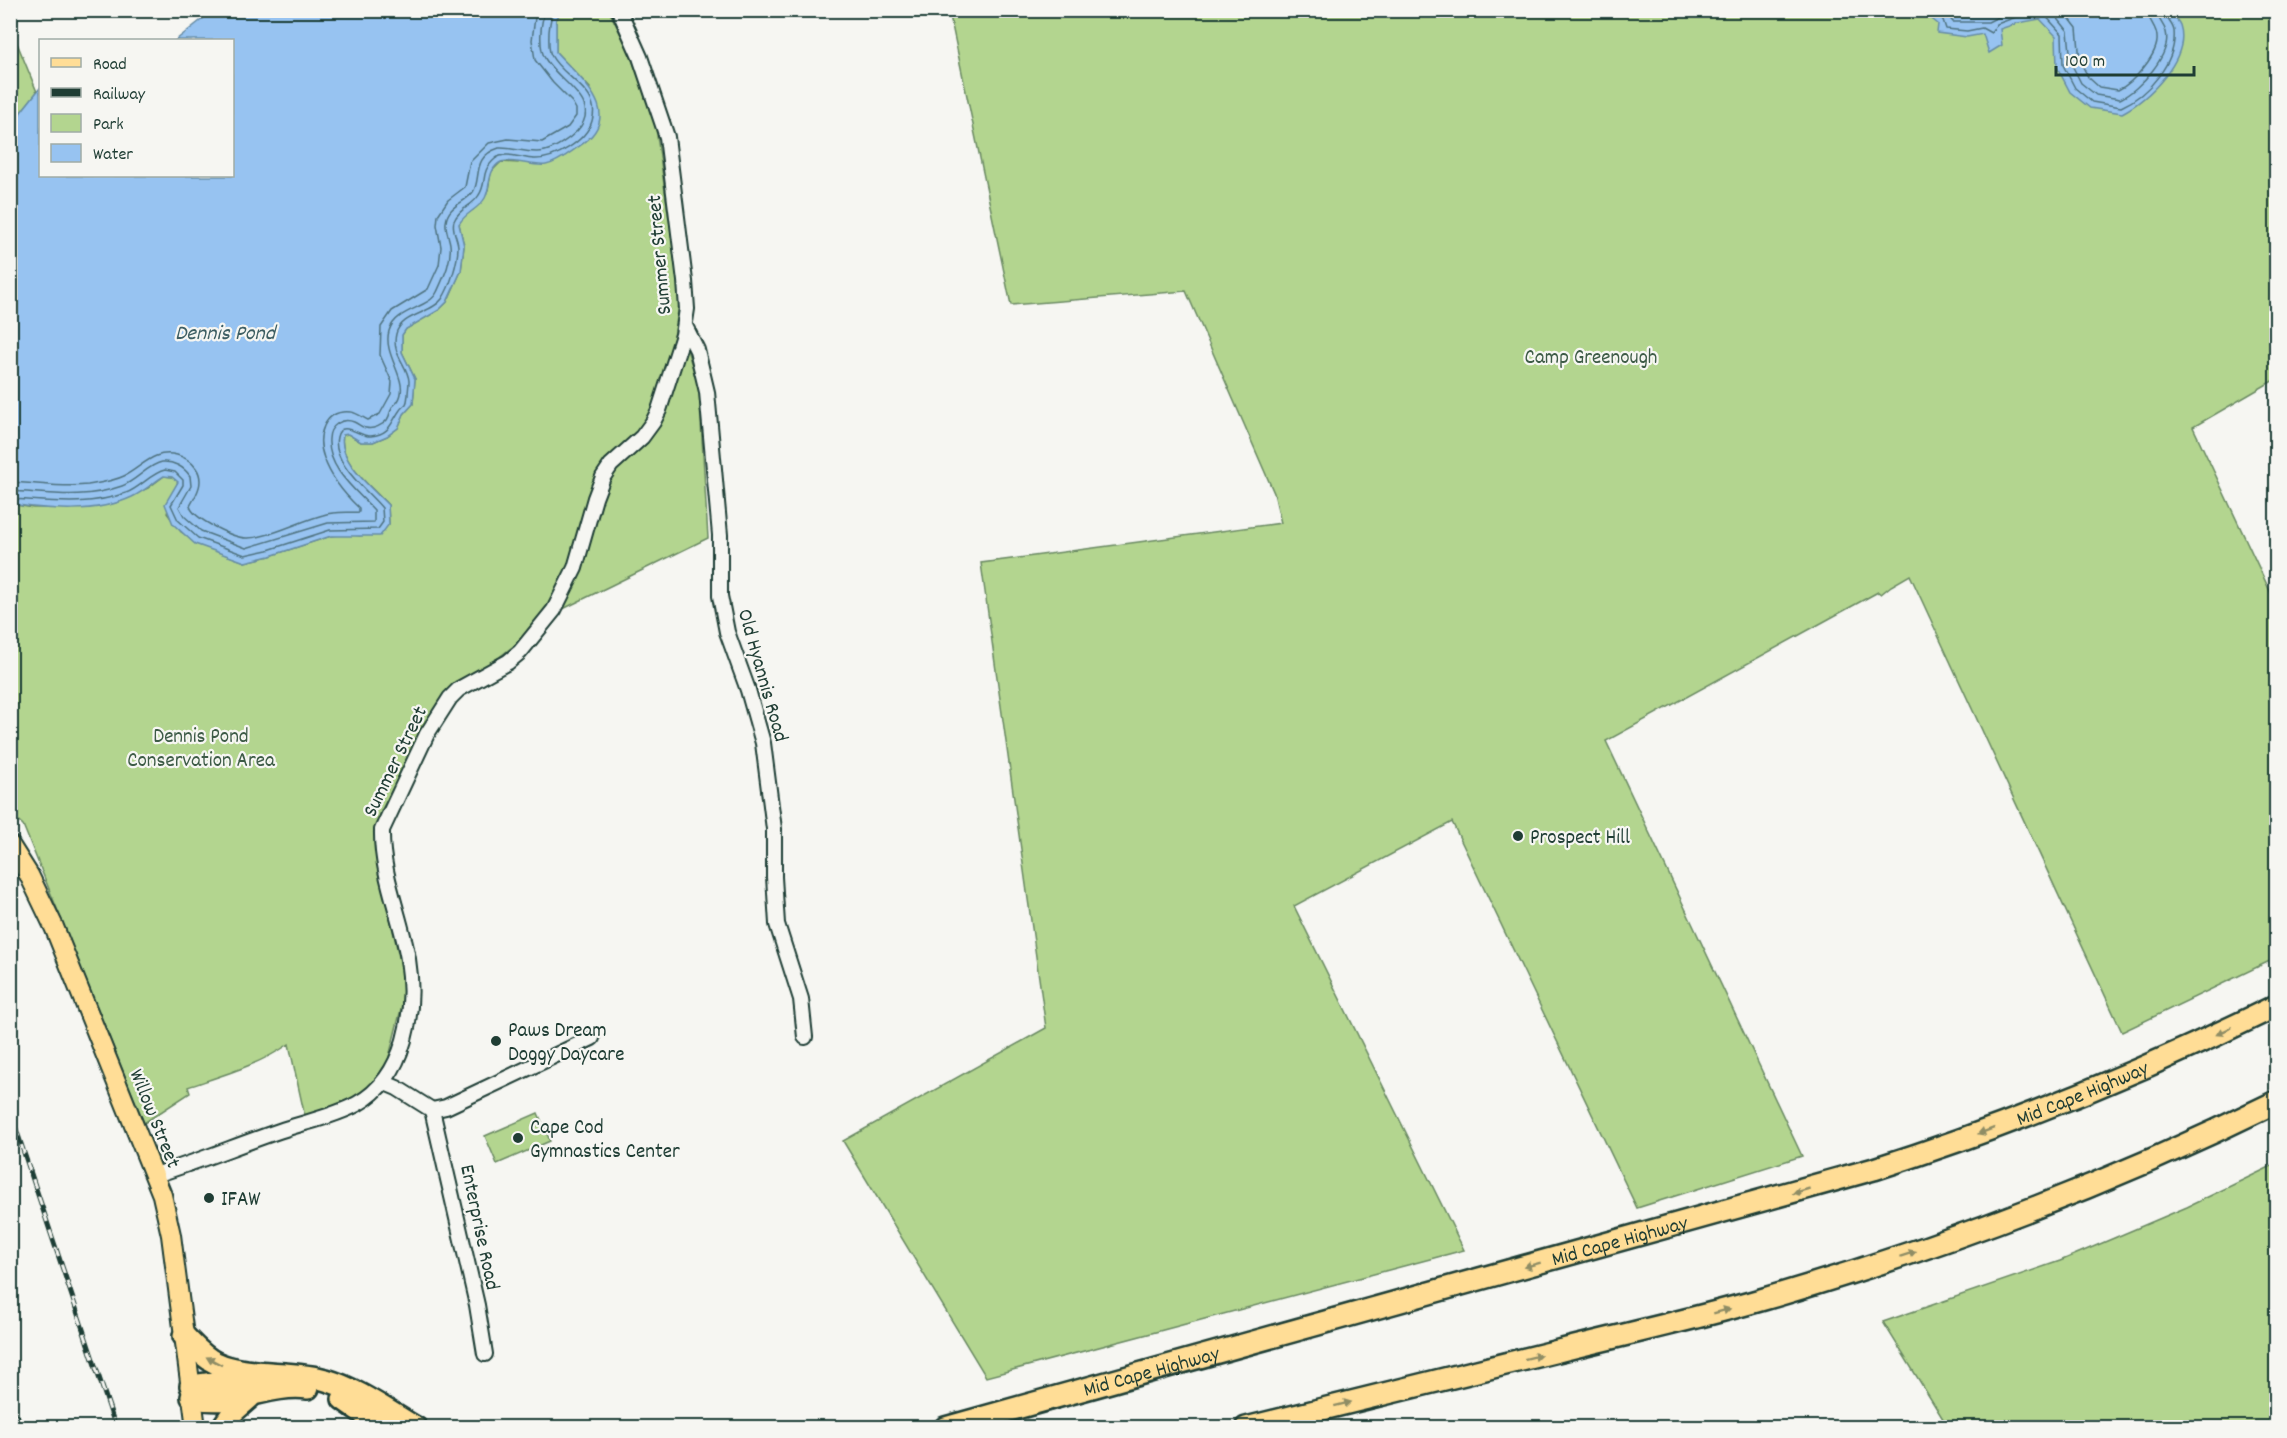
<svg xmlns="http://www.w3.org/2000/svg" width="2287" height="1438" viewBox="0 0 2287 1438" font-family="Dekko,sans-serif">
  <rect width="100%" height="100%" fill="#f6f6f2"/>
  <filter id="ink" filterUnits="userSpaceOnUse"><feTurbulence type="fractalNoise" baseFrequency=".0167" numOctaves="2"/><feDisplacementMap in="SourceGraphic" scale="12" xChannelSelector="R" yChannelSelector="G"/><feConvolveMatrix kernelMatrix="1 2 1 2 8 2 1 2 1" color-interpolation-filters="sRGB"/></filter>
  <g filter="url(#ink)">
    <g fill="#b3d58f" stroke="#698962" stroke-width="1.5">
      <path d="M561,11H609L629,51L655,122L678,281L679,304L674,337L686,346L699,389L708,538L561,610L498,658L456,685L429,720L381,811L375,835L376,856L404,979L402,1005L388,1061L372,1085L356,1096L343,1104L305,1117L289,1044C259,1065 223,1075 188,1087L190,1093L144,1123L23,825L11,814L10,504L33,508L91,507L110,504L148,488L164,476L172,477L178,481L167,513L181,532L211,549L245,562L270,556L331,536L347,534L360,536L389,524L388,505C373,488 337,461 343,435L348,434L361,442H373L387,436L398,428L404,414L413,404L415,379L402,352V335L406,329L439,310L447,302L461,271L464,246L459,224L464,215L473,210L488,190L491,172L501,162L518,163L590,88L556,52V20Z"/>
      <path d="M949,11H2276V379L2193,427L2276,604V958L2122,1032L1910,575L1891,586L1881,594L1878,592L1606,741L1802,1156L1637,1208L1452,822L1294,906L1464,1250L986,1377L843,1141L1046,1028L981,563L1281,523L1274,493L1186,291L1011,305Z"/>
      <path d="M10,26L37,92L21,112L11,133Z"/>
      <path d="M538,1113L550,1141L497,1164L485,1136Z"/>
      <path d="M2276,1164V1427H1948L1883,1322L2060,1261L2187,1207Z"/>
    </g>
    <g fill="#97c3f1" stroke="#678da5" stroke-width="1.5">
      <path d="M214,10L561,11L556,20V52C581,80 628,115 578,147C568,154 557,163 546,165C534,167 509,158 501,162C487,169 491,187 485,198C479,209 466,212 459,224L464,246L461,271L447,302L439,310L406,329L402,335V352L415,379L413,404L404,414L398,428L387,436L373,442H361L348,434L343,435C337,461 373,489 388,505L389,524L380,536H331L270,556L245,562L195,544L173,524L165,504L178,482L172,477L164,476C153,483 144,491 132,497C96,514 49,510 11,504V133L21,112L40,88V176H232V40H176Z"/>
      <path d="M1922,11H2168C2172,15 2178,20 2180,25C2191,58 2148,100 2122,113L2090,108L2070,92L2057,67L2056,36L2040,19L2018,23L2000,29L2002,45L1989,53L1983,34L1967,37L1937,33L1938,24Z"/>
    </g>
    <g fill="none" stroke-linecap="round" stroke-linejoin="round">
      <g stroke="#4f7380" stroke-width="1.5">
        <path d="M1931,10L1943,20L1946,29L1967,31L1982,28L1991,33L1997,24L2016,17L2043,13L2062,34L2063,65L2075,88L2092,102L2121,107C2148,95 2177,62 2174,31C2173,23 2165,19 2164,10"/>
        <path d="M1943,10L1953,22H1988L2012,10"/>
        <path d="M2051,10L2068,31L2071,63L2081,83L2096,95L2120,99C2139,90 2172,55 2166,32C2164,24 2157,20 2157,10"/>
        <path d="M2063,10L2077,28L2080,61L2088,77L2099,87L2118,90C2133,83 2159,54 2157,37C2157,27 2148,21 2147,10"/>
        <path d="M10,482C37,483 62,488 88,485C100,483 114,481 124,476C143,466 154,449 177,455C184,457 192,462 196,468C205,481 197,494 190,506C193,519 235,539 248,538C271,537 300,521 323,515C335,511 347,513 359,512V508C344,494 331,478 324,458C316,437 323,409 351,412C357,413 362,417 368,420L380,414L391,394L392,382L380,355L381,327L392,311L428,289L439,265L441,247L437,225L438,215L448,200L465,187L470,162L489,143L508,139L542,142L568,127L576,116V109L572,102L553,83L535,60L532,40L536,10"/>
        <path d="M10,491C51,493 82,500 122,486C136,481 149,464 162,462C173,461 184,467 190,476L191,486L179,507L184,516L201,531L246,548L328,523L374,522V510C357,491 327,469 329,439C329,426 342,417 354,422C359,424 362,428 366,428C373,430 383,425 387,420C390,416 390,411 392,407C394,405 397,403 398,401C411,381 382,356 389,331C396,308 429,309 437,292C444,277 452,261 450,244C449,237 445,229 446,222C448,205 464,204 473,192C482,178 471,157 499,148C514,147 530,155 545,151C556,148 569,139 577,131C604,102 560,83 546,60C538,49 540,22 546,10"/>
        <path d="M10,499C51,501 86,507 126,493C140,488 151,473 165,470L175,472L183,480V485L171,505L178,520L198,538L245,555L268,550L330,530L378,529L383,522L382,508C368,491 331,463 337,437C341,418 361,438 371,436C391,434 391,422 400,410C401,408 404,406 406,404C408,400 407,399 408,395C408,390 409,386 409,381C408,365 391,354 396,334C401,314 431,314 442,299C450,287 458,262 458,247C458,239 451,229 454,221C459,208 473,206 479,195C488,181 479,173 495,159C505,150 522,159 534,159C554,160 586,141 592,121C602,90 562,78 551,55C548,49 549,39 549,32C550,24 550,18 554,10"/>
      </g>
      <defs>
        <g id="minor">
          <path d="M685,326L697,350L707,392L720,535V596L727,632L748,690L763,743L774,829V877L777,924L801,999L805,1037"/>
          <path d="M385,1083L397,1088L432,1110L446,1107L592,1038"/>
          <path d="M432,1110L477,1305L485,1354"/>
          <path d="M155,1175C197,1162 238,1145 279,1131C305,1122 333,1117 357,1104C406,1077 416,1010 408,959C401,916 381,875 382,830L427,734L450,698L459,689L508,662L520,652L554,610L575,568L595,498L603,477L611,465L642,437L653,422L659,410L683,335L687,309L685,281L667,137L640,57L619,10"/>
          <path d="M10,1419L19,1428"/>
        </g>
        <path id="major" d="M10,845L29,875L54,927L162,1195L171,1235L196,1428"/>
        <g id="highway">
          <path d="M184,1336C194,1346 203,1357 216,1363C244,1377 293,1370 326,1380C357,1389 387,1411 416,1428"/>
          <path d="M191,1386L255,1378"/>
          <path d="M192,1397C236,1408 265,1383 308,1388"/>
          <path d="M343,1399L363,1413L377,1428"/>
          <path d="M222,1428L234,1411L250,1397"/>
          <path id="s1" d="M945,1428L1874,1169C2012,1125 2146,1070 2276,1006"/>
          <path d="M1246,1428C1350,1402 1454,1377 1558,1351C1626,1334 1695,1319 1764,1299C1940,1248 2112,1183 2276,1102"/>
        </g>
      </defs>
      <use href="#minor" stroke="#1f3d34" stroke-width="18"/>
      <use href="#major" stroke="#1f3d34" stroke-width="22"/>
      <use href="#highway" stroke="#1f3d34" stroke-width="26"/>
      <use href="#minor" stroke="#f6f6f2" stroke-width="14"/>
      <use href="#major" stroke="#ffdd96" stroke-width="18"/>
      <use href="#highway" stroke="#ffdd96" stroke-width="21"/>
      <defs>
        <path id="rail" d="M10,1111L116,1428"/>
      </defs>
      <use href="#rail" stroke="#1f3d34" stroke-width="5"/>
      <use href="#rail" stroke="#f6f6f2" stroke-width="3" stroke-dasharray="9" stroke-linecap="butt"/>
    </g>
    <defs><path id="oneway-solid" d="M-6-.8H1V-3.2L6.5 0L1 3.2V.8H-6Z" transform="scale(1.5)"/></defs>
    <g fill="#8f8d65">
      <use href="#oneway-solid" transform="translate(2224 1031) rotate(154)"/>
      <use href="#oneway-solid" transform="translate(1986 1131) rotate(160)"/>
      <use href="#oneway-solid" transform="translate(1801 1191) rotate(164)"/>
      <use href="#oneway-solid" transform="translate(1908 1254) rotate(-18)"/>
      <use href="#oneway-solid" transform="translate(1532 1265) rotate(165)"/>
      <use href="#oneway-solid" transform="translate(1722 1311) rotate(-15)"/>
      <use href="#oneway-solid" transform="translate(1533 1357) rotate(-14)"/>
      <use href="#oneway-solid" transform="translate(214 1361) rotate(-152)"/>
      <use href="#oneway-solid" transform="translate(1343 1404) rotate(-14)"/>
    </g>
  </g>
  <g fill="#1f3d34" stroke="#f6f6f2" stroke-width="2">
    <circle cx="1518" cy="836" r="6"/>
    <circle cx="496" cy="1041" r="6"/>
    <circle cx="518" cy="1138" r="6"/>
    <circle cx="209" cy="1198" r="6"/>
  </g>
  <g text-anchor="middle" stroke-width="4.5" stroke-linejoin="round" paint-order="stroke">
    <g font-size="21" fill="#1f3d34" stroke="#f6f6f2">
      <text transform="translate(658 255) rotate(-95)" y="7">Summer Street</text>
      <text transform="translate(764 675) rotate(74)" y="7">Old Hyannis Road</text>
      <text transform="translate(394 761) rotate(-64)" y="7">Summer Street</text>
      <text dy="7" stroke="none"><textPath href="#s1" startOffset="1186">Mid Cape Highway</textPath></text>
      <text transform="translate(156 1118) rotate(68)" y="7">Willow Street</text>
      <text transform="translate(481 1227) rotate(78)" y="7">Enterprise Road</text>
      <text dy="7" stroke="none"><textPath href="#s1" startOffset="700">Mid Cape Highway</textPath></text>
      <text dy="7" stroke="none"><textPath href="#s1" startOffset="214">Mid Cape Highway</textPath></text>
    </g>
    <g font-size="21" fill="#3d5b46" stroke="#f6f6f2">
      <text x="1591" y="363">Camp Greenough</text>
      <text x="201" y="742">Dennis Pond<tspan x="201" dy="24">Conservation Area</tspan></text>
    </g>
    <g font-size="21" fill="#1f3d34" stroke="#f6f6f2" text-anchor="start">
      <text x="1530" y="843">Prospect Hill</text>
      <text x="508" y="1036">Paws Dream<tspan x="508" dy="24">Doggy Daycare</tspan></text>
      <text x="530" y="1133">Cape Cod<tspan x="530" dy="24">Gymnastics Center</tspan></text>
      <text x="221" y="1205">IFAW</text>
    </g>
    <g font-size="22" font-style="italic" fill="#3d5e63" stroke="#f6f6f2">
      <text x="225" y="339">Dennis Pond</text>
    </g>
  </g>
  <rect width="2287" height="1438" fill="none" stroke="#f6f6f2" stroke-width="36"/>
  <rect x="18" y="18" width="2251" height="1402" fill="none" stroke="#1f3d34" stroke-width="2" filter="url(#ink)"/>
  <rect x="39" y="39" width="195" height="138" fill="#f6f6f2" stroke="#a0aca6" stroke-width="1.5"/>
  <rect x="51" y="58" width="30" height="9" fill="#ffdd96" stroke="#a0aca6" stroke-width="1.5"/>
  <text x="93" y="69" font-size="18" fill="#1f3d34">Road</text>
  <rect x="51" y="88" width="30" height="9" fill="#1f3d34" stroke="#a0aca6" stroke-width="1.5"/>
  <text x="93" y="99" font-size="18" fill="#1f3d34">Railway</text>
  <rect x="51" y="114" width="30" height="18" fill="#b3d58f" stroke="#a0aca6" stroke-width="1.5"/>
  <text x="93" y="129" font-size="18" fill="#1f3d34">Park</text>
  <rect x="51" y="144" width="30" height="18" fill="#97c3f1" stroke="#a0aca6" stroke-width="1.5"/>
  <text x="93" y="159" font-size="18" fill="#1f3d34">Water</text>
  <path d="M2056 66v9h138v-9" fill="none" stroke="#1f3d34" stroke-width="3"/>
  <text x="2065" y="66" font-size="18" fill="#1f3d34" stroke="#f6f6f2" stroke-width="4.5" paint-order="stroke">100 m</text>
</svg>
